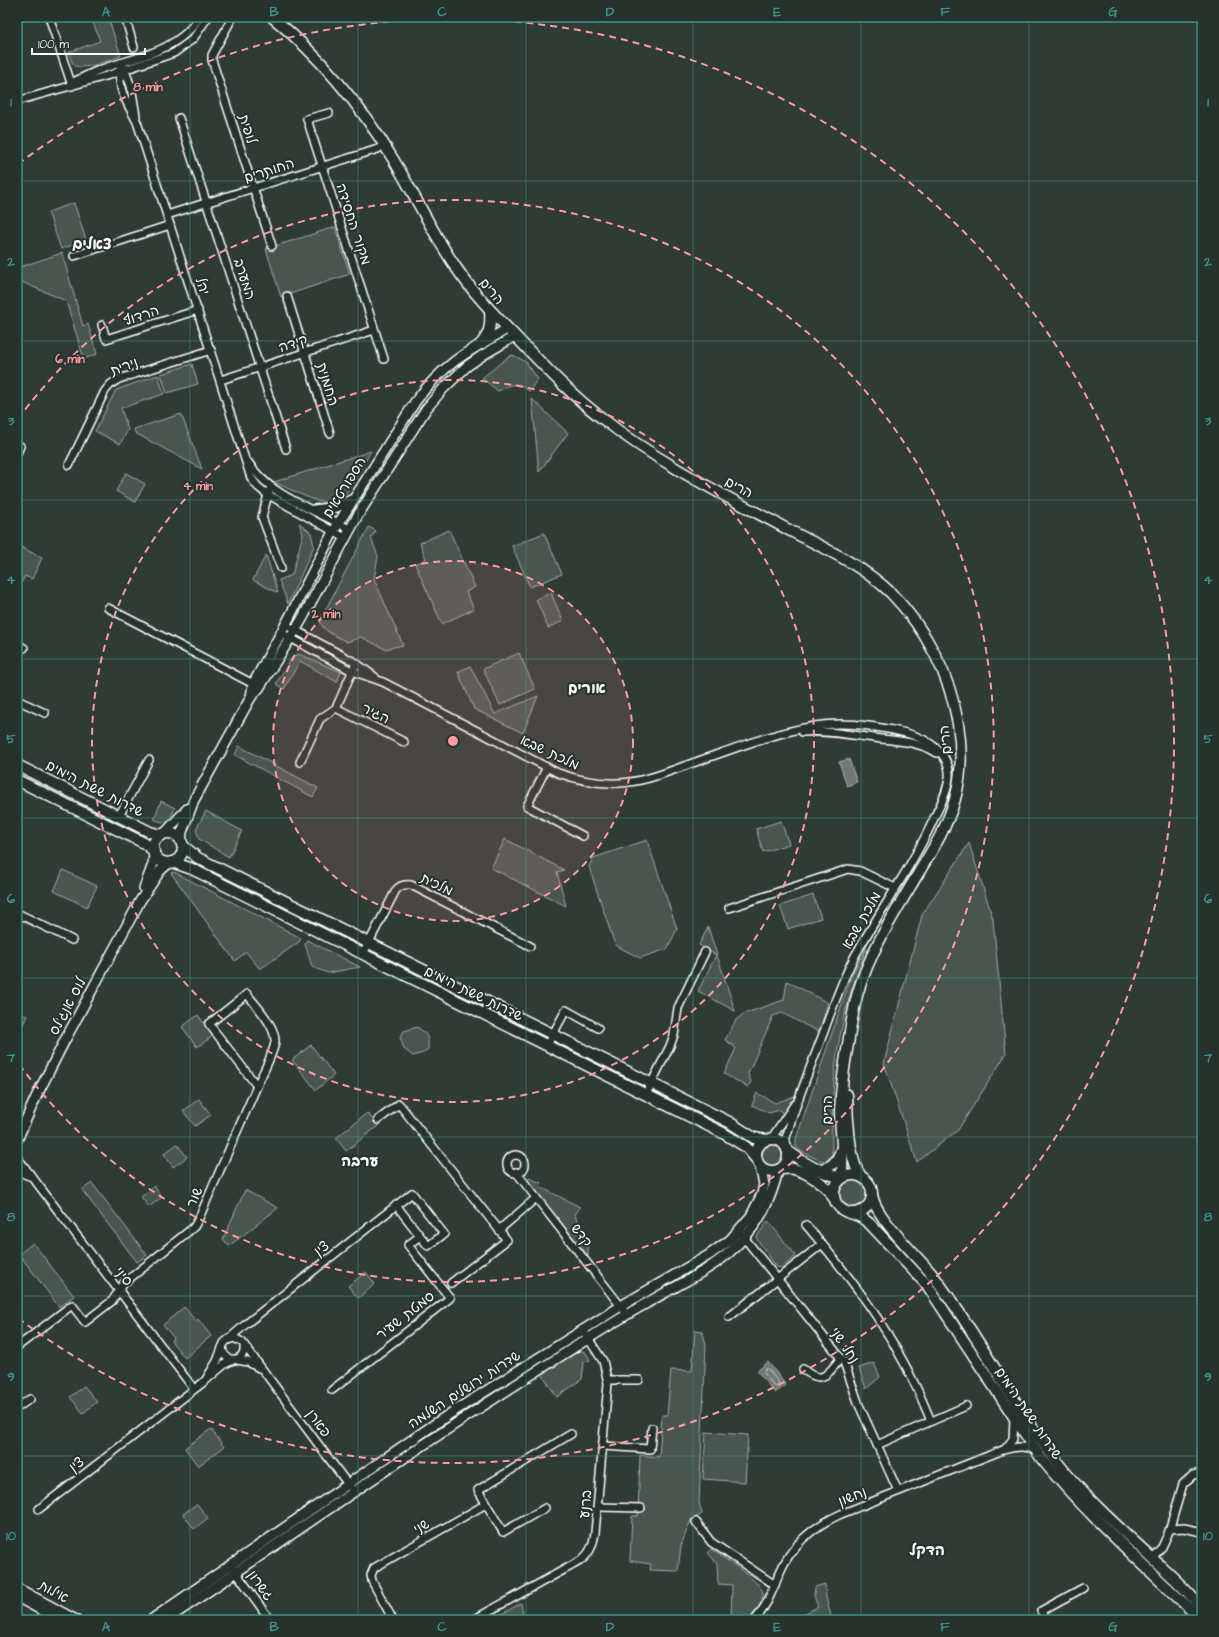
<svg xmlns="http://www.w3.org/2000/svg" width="1219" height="1637" viewBox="0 0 1219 1637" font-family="'Architects Daughter','Playpen Sans Hebrew',sans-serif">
  <rect width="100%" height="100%" fill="#2f3b35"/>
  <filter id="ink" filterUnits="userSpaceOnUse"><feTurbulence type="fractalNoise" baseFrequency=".025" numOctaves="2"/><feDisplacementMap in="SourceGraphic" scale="8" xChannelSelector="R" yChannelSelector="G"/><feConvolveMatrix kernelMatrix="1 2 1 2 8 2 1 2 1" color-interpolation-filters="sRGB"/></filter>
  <g filter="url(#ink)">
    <g fill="#4a544f" stroke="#a4aaa7">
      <path d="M91,17H108L121,56C112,59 79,73 73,64C71,61 70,56 69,52L100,41Z"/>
      <path d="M74,203L86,240L61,249L48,212Z"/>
      <path d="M335,227L350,274L281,297L266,249Z"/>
      <path d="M62,253L83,326L88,324L97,354L84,359L66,301L17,280V268Z"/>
      <path d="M513,355L526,362L538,379L529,391L519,384L510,385L498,391L482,378L508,357Z"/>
      <path d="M192,364L198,384L167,393L161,374Z"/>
      <path d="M158,375L164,394L121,408L128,430L120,444L95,431L116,390Z"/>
      <path d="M532,399L568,433L539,472Z"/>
      <path d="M181,414L202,469L135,433L134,429Z"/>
      <path d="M371,451L347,492C342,498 337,503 329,503C318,504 286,487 274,482Z"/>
      <path d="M126,473L145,484L135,502L116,491Z"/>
      <path d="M299,523L311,533L314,546L288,604L279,580L292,575L303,534Z"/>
      <path d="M369,527L376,531L371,538L378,556L374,579L403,645L385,649L361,637L347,642C337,636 322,632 320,620Z"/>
      <path d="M449,530L475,587L466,592L474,609L442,624L415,564L426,559L420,543Z"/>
      <path d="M544,533L562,574L530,587L512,546Z"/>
      <path d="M21,547L42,558L32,579L25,576L17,590V548Z"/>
      <path d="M266,555L278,593L253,580Z"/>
      <path d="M551,593L563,621L548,628L536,599Z"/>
      <path d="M519,653L535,689L500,705L483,669Z"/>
      <path d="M299,654L341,672L337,682L300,661L284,689L276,684L292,657Z"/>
      <path d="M470,666L495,714L538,696L523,733L474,709L458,672Z"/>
      <path d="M239,746L318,788L313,797L235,755Z"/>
      <path d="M161,801L175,808C170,820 168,826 154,819Z"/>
      <path d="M206,811L242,831L229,857L199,839L196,829Z"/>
      <path d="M781,821L789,844L763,852L756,829Z"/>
      <path d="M505,839L564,870L557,872L566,906L491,868Z"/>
      <path d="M647,840L677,929L667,949L640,958L615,945L589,867L593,858Z"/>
      <path d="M969,843L993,919L1006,1054L958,1130L917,1162L884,1063L922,915Z"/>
      <path d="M63,870L97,886L87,907L54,891Z"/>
      <path d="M174,872L301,938L299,942L260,969L246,952L235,961L171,873Z"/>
      <path d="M813,895L821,918L788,929L780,906Z"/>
      <path d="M708,927L735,1011L698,991L716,955L699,945Z"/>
      <path d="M307,940L360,967L328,973L312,967L305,944Z"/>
      <path d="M867,946C861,964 854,981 849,999C834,1049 831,1102 832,1154C829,1158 827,1161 821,1161L800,1151L796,1147V1139L851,977Z"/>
      <path d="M787,981L828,1003L819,1032L782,1013L773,1016L748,1074L751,1082L748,1087L724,1074L736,1048L725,1040L736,1020L743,1014L784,1000Z"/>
      <path d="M17,1011L27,1016L20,1031L17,1030Z"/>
      <path d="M198,1015L213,1036L197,1047L182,1027Z"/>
      <path d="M417,1027C427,1034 429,1036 428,1049L423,1053L413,1056L404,1049L400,1037L404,1031Z"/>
      <path d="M311,1045L334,1075L316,1090L292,1060Z"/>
      <path d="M757,1093L775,1103L795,1096L792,1104L783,1115L780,1110L769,1113L752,1105Z"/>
      <path d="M199,1099L211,1115L195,1126L183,1111Z"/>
      <path d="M367,1113L378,1126L346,1151L336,1138Z"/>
      <circle cx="772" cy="1155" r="14"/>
      <path d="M177,1144L187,1157L173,1167L164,1154Z"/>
      <circle cx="853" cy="1194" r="17"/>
      <path d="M529,1178L541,1183L540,1187L580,1207L575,1215L584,1242L588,1244V1256L527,1180Z"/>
      <path d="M92,1183L147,1255L137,1262L82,1190Z"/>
      <path d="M154,1186L162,1197L149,1207L141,1197Z"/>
      <path d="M245,1190L278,1208L229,1246L223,1239Z"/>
      <path d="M768,1221L796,1256L782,1268L777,1267L756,1238Z"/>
      <path d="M33,1243L74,1296L59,1307L19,1254Z"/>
      <path d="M366,1272L375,1284L358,1298L348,1286Z"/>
      <path d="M184,1307L196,1321L198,1319L211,1336L185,1358L171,1341L174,1338L163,1325Z"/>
      <path d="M695,1330L702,1331L706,1344L699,1502L702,1514L691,1520L681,1545L678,1571L650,1570L651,1564L630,1561L632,1516H638L640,1455L659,1457L662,1415H667L671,1370L692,1371Z"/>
      <path d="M582,1351L586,1353L590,1360L584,1362L582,1379L557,1397L542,1374L575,1352Z"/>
      <path d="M874,1363L880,1377L866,1389L859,1368Z"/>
      <path d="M84,1386L97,1402L83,1413L70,1397Z"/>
      <path d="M211,1429L224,1447L198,1466L185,1448Z"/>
      <path d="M706,1432L748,1435L745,1482L703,1479Z"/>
      <path d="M197,1504L208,1518L194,1529L183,1514Z"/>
      <path d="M711,1549C722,1557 757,1579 762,1590C766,1600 754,1614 748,1620H731L732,1585L718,1584L717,1563L708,1553Z"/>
      <path d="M825,1584L826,1597L832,1620H791L818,1607L814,1596L815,1587Z"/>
      <path d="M521,1603L524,1620H499L502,1614Z"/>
    </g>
    <g fill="#707975" stroke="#a9afac">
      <path d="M849,759L857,782L847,786L839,762Z"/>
      <path d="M768,1362L786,1385L775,1393L757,1371Z"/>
    </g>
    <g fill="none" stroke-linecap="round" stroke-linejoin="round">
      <path stroke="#c6c9c8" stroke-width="1" d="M766,1369H768L779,1383L777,1387L774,1386L764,1373Z"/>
      <defs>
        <g id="minor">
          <path d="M49,17L72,86"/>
          <path d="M125,17L134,47"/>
          <path d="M230,22L212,55V60L272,246"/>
          <path d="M121,63C116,89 126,100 137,122L251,478L258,487L267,494L345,538"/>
          <path d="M123,66L131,86L136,116"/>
          <path d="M71,83C80,79 89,74 99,70C134,57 179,52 199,17"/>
          <path d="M17,101L106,76L174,53L193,39L208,17"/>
          <path d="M329,113L307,119L384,359"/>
          <path d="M179,118L286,449"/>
          <path d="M167,215L378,149"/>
          <path d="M74,256L170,225"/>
          <path d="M287,296L330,433"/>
          <path d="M102,325L106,339L198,310"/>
          <path d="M221,380L374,330"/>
          <path d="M17,453L20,446"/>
          <path d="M248,462C270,497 315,509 349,529"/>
          <path d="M69,465L105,391L111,384L119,379L211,350"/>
          <path d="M269,491L262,517L281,568"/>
          <path d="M108,608L257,686"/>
          <path d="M286,625L356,663L375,677"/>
          <path d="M281,633L352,671L383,682L558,773C578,780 598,784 619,783C643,782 665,773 687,765C728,751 772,733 815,726C844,721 877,726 906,733C926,738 951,753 949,777C948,790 941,804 935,816C914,864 882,907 856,954C842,979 833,1007 823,1034C809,1071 794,1107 784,1145"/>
          <path d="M17,644L24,648"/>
          <path d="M17,700L45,713"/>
          <path d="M336,708L404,742"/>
          <path d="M802,732C826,730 850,735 874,738C895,741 918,741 937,753"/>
          <path d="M300,762L320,719L336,708L356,663"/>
          <path d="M547,767L527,806L583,836"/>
          <path d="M119,816L149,760"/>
          <path d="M729,908L848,869L860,871L895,888"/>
          <path d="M17,913L72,940"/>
          <path d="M363,954L396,890C400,885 405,884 411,885L530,946"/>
          <path d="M247,994C256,1006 276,1026 275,1042C273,1055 262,1074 257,1086L209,1024Z"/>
          <path d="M547,1045L566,1010L598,1028"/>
          <path d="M646,1094L670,1046L674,1035L678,1008L705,952"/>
          <path d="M378,1120L399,1104L507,1240L451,1283"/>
          <path d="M771,1139L794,1105"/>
          <circle cx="516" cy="1164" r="9"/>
          <path d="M17,1157L194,1389"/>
          <path d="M17,1171L29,1176"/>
          <path d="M516,1172L623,1309"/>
          <path d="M806,1225C860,1288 900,1343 931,1421"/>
          <path d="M499,1230L536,1198"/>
          <path d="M742,1235L844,1362L859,1405L898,1491"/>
          <path d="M729,1317L822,1244"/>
          <path d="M228,1340L234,1338L242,1342L353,1491"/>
          <path d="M17,1347L72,1305L85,1322L112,1301L124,1283L194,1227L199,1218L257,1086"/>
          <path d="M222,1348C224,1365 247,1362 244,1345"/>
          <path d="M237,1360L248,1362L259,1368"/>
          <path d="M803,1369C823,1386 828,1373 841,1358"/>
          <path d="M608,1380H639"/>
          <path d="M205,1381L217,1361L224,1343L246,1324L412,1193L444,1234L428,1246L396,1205"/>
          <path d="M332,1390L450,1298L408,1245L420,1236"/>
          <path d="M17,1408L30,1399"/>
          <path d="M877,1445L966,1406"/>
          <path d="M603,1446L650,1449L652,1428"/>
          <path d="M1005,1449L1013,1439L1014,1418"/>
          <path d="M598,1507L641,1508"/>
          <path d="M545,1508L503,1532L478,1490L571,1434"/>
          <path d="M39,1509L205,1381L225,1364L233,1360"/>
          <path d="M696,1522L711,1542L775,1585"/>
          <path d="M1170,1529L1184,1528L1202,1532"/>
          <path d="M1152,1558L1162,1547L1168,1534L1183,1484L1193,1475L1202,1473"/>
          <path d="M233,1568L270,1620"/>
          <path d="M393,1620L372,1581L371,1575L374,1568L486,1504"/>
          <path d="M473,1620L580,1561C590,1554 593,1545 595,1533L608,1383L603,1361L586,1335"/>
          <path d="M755,1620C768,1605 773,1588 781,1570C793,1543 814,1526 841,1514L1003,1450C1015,1447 1024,1445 1036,1450"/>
          <path d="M1045,1620L1041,1611L1083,1588"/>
        </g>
        <g id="tertiary">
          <path d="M314,510L337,507L351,500"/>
          <path d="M251,697L253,684L287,622L333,532L415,402C443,364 468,351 507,329"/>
          <path d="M164,834L187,809"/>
          <path d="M181,843L182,832L194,800L251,697L259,688L301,621L358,515L426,409L442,390L467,366L483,355L515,336"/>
          <path d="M144,888L153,864L154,853"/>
          <path d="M17,1140L36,1097L65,1040L140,901L160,871L170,862"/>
          <path d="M17,1588L76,1620"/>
          <path d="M17,1597L60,1620"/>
          <path d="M151,1620L448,1415L621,1306L709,1255L730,1240L751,1216L762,1194L764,1184L760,1167"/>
          <path d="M166,1620C291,1535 414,1449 542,1368C577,1346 611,1323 647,1303C675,1286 712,1270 735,1247C759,1225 770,1202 778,1171"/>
        </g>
        <g id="secondary">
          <path d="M272,17C321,57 361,106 393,159C415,195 433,234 457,269C474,294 495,315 516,337C544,366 571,395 603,419C660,464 726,496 789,530C824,548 862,565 891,593C926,629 950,675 958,724C962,749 962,774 955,799C948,825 933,849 919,872C896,911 871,949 858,992C853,1009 851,1026 848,1044C844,1066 841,1088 840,1111C840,1133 845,1156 841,1178"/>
          <path d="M481,344C490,333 491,325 490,311"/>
          <path d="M17,765L150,832L161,835"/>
          <path d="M17,780L144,843L154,851"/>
          <circle cx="168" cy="848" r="15"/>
          <path d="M182,845L198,858L729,1122L754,1138L767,1140"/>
          <path d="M172,862L192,869L723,1133L746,1147L757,1160"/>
          <path d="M847,1095C847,1113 849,1163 861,1176"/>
          <circle cx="772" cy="1155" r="16"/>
          <path d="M788,1151C803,1163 822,1173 841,1178"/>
          <path d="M781,1169C785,1169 790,1168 794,1169C806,1172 828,1185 833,1197"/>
          <path d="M817,1169C830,1169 837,1163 841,1150"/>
          <circle cx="853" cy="1194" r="19"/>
          <path d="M872,1195C876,1219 919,1257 935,1278C982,1340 1016,1412 1065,1472C1092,1504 1123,1531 1153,1559C1170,1575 1188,1590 1202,1609"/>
          <path d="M850,1213L861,1217L870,1224L927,1285L1041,1458C1086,1514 1140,1561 1192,1611L1198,1620"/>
        </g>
      </defs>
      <use href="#minor" stroke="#fff" stroke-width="10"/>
      <use href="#tertiary" stroke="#fff" stroke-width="12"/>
      <use href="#secondary" stroke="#fff" stroke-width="13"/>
      <use href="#minor" stroke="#26332d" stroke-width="7"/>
      <use href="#tertiary" stroke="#26332d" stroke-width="9"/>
      <use href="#secondary" stroke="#26332d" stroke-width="10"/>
    </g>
  </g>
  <path fill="none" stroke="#3f918b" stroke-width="1" stroke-opacity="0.55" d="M190,17V1620M358,17V1620M526,17V1620M693,17V1620M861,17V1620M1029,17V1620M17,181H1202M17,341H1202M17,500H1202M17,659H1202M17,818H1202M17,978H1202M17,1137H1202M17,1296H1202M17,1456H1202"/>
  <circle cx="453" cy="741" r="180" fill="#ff9aa2" fill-opacity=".12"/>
  <g fill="none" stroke="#ff9aa2" stroke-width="2" stroke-dasharray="7 5">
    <circle cx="453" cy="741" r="180"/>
    <circle cx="453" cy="741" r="361"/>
    <path d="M18 419A541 541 0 1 1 18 1063"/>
    <path d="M18 164A722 722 0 1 1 18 1318"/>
  </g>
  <g text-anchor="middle" stroke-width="4" stroke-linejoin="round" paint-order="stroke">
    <g font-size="14" fill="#fff" stroke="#26332d">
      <text transform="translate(248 129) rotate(72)" y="5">לופית</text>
      <text transform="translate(269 170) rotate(-18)" y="5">החותרים</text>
      <text transform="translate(354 224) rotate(72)" y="5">מקור החסידה</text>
      <text transform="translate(245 279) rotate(72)" y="5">המערב</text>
      <text transform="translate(203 286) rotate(72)" y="5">יהל</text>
      <text transform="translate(492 291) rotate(50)" y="5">הרים</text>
      <text transform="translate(141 315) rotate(-18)" y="5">הרדוף</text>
      <text transform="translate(293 343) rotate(-18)" y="5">קידה</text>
      <text transform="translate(124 366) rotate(-21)" y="5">נירית</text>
      <text transform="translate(328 384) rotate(73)" y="5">החמנית</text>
      <text transform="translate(344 487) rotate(-58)" y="5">הספורטאים</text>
      <text transform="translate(739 487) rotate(28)" y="5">הרים</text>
      <text transform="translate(376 713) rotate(27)" y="5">הגיר</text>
      <text transform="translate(945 740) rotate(-96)" y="5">הרים</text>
      <text transform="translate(550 752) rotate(25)" y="5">מלכת שבא</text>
      <text transform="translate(95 788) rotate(27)" y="5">שדרות ששת הימים</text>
      <text transform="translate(437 884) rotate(26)" y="5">מלכית</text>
      <text transform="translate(861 920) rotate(-60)" y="5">מלכת שבא</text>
      <text transform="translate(474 993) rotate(26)" y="5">שדרות ששת הימים</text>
      <text transform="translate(67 1006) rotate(-62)" y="5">לוס אנג'לס</text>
      <text transform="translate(827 1110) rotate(-89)" y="5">הרים</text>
      <text transform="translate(194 1197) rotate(-67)" y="5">שור</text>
      <text transform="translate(582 1235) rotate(52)" y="5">קדש</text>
      <text transform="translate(321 1248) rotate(-38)" y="5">צין</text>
      <text transform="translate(124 1276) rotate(52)" y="5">סיני</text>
      <text transform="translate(405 1315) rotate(-38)" y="5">סמטת שעיר</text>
      <text transform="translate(845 1345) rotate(56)" y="5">נחל שני</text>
      <text transform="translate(464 1389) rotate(-33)" y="5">שדרות ירושלים השלמה</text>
      <text transform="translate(1029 1413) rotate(56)" y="5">שדרות ששת הימים</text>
      <text transform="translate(319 1423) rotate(53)" y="5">פארן</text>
      <text transform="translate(76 1464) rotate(-38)" y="5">צין</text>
      <text transform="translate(852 1496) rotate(-22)" y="5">נחשון</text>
      <text transform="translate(585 1504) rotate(-85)" y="5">ברנע</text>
      <text transform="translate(421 1526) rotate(-30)" y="5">שני</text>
      <text transform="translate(261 1585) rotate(54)" y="5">גשרון</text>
      <text transform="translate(54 1591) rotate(28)" y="5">אילות</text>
    </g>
    <g font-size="15" font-weight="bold" fill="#fff" stroke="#26332d">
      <text x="92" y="249">צאלים</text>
      <text x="587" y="693">אורים</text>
      <text x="360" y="1166">ערבה</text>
      <text x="927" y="1555">הדקל</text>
    </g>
  </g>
  <circle cx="453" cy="741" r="6" fill="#ff9aa2" stroke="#26332d" stroke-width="2"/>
  <g font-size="12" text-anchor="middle" font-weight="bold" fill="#ff9aa2" stroke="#26332d" stroke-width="4" stroke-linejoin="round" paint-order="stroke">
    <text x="148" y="91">8 min</text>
    <text x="70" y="363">6 min</text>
    <text x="198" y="490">4 min</text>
    <text x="326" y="618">2 min</text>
  </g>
  <rect width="1219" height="1637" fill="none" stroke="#26332d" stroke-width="44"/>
  <path d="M32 48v6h113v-6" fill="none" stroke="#ffffff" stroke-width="2"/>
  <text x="38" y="48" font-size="12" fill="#ffffff" stroke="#26332d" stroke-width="3" paint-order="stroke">100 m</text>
  <rect x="22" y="22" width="1175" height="1593" fill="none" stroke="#3f918b" stroke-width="1.5"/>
  <g font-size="13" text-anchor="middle" font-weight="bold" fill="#3f918b">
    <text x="106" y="16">A</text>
    <text x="274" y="16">B</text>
    <text x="442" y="16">C</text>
    <text x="610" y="16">D</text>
    <text x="777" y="16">E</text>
    <text x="945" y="16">F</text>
    <text x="1113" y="16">G</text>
    <text x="11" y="106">1</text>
    <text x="1208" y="106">1</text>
    <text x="11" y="266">2</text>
    <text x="1208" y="266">2</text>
    <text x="11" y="425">3</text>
    <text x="1208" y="425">3</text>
    <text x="11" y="584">4</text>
    <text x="1208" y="584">4</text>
    <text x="11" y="743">5</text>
    <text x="1208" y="743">5</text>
    <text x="11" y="903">6</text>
    <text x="1208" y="903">6</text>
    <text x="11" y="1062">7</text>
    <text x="1208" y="1062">7</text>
    <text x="11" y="1221">8</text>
    <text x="1208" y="1221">8</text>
    <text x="11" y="1381">9</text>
    <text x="1208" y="1381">9</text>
    <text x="11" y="1540">10</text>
    <text x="1208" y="1540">10</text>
    <text x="106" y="1631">A</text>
    <text x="274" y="1631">B</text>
    <text x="442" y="1631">C</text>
    <text x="610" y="1631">D</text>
    <text x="777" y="1631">E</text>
    <text x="945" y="1631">F</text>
    <text x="1113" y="1631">G</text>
  </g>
</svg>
